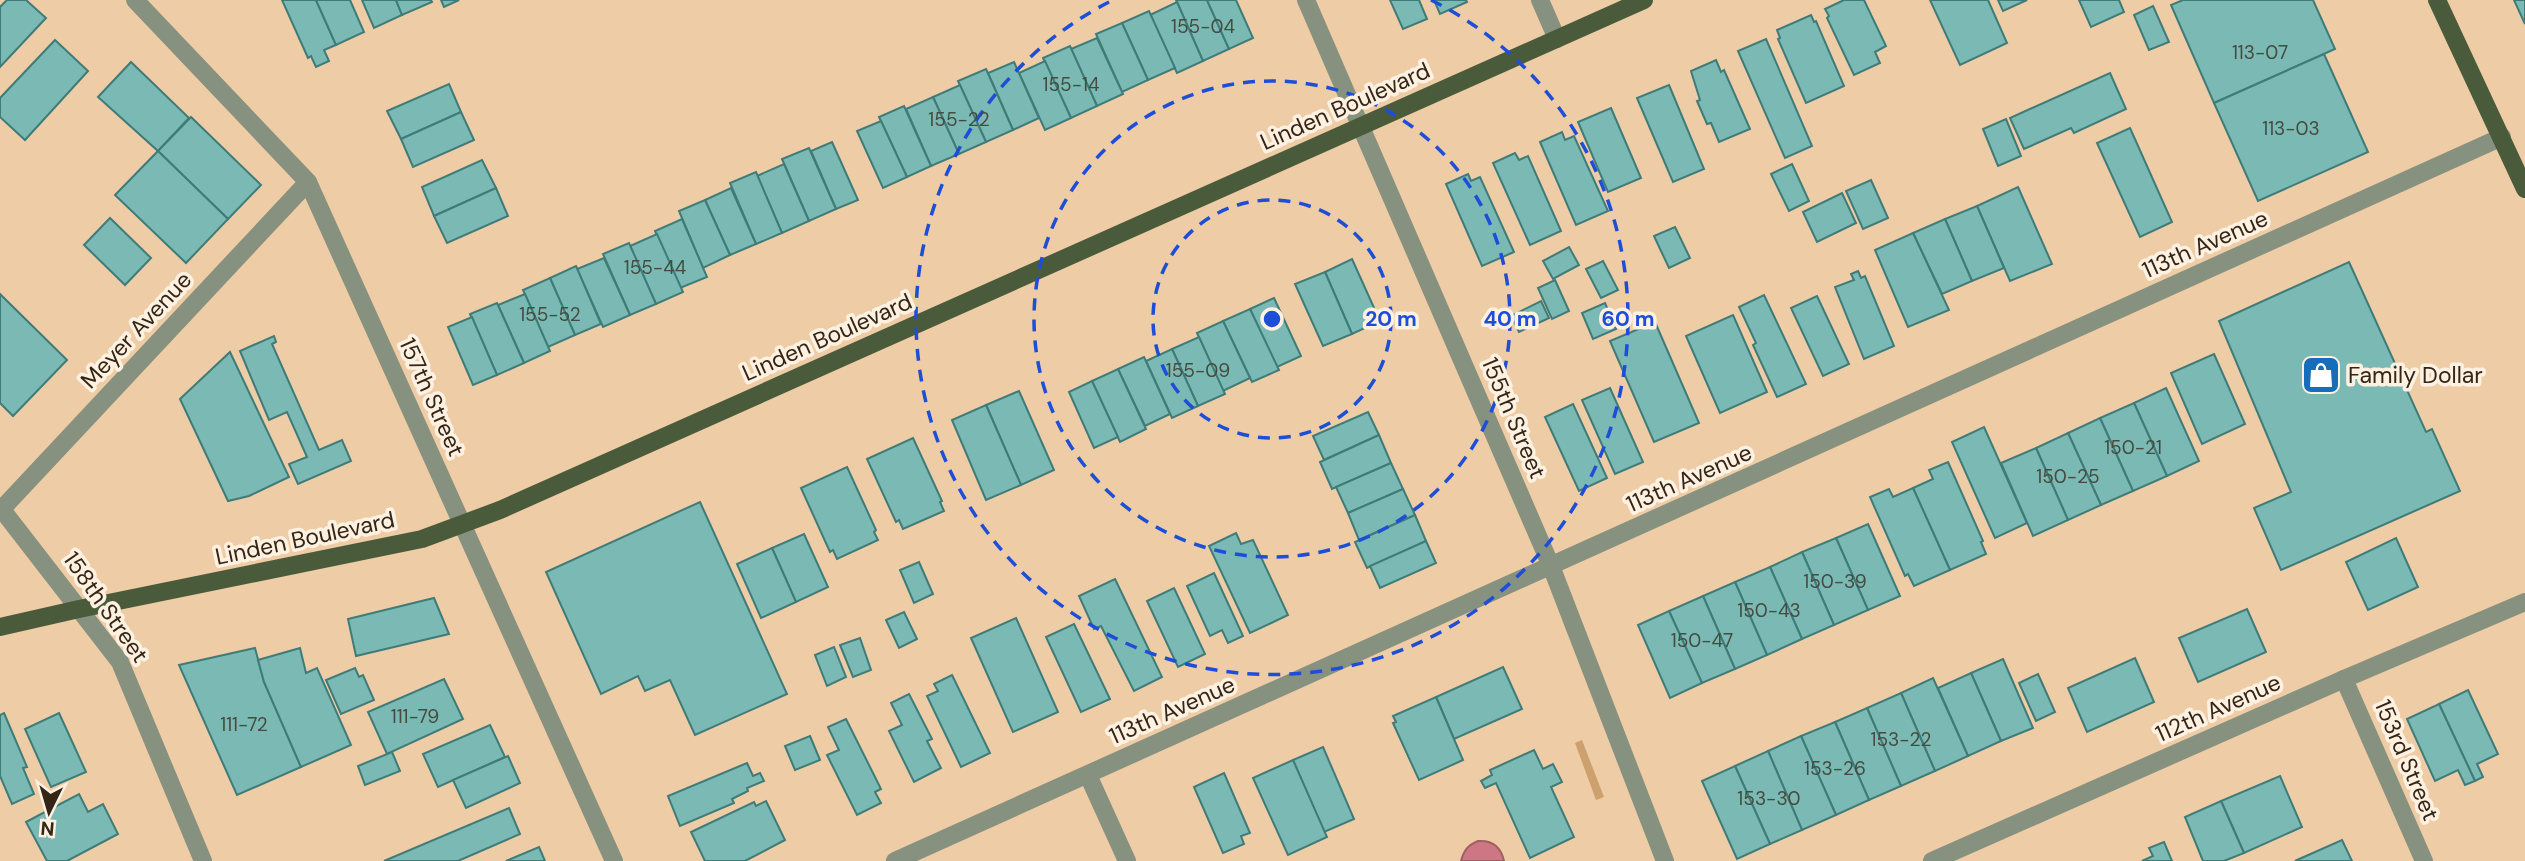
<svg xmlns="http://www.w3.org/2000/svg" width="2525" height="861" viewBox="0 0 2525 861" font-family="'DM Sans',sans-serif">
  <rect width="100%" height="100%" fill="#eecca5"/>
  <path fill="#cca16e" d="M1582,740L1604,797L1596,800L1575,743Z"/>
  <path fill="#ce7784" stroke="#a05f63" stroke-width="2" d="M1478,841C1492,840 1501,847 1504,861H1461C1464,850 1468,845 1478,841Z"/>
  <g fill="#7bb9b5" stroke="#3f7c79" stroke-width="2">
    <path d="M7,0H26L46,18L0,67V7Z"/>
    <path d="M282,0H316L336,45L324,50L329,61L316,67L311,56L308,58Z"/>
    <path d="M316,0H350L364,32L336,45Z"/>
    <path d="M362,0H396L402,15L374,28Z"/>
    <path d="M396,0H431L432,2L402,15Z"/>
    <path d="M441,0H459L444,7Z"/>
    <path d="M1176,0H1207L1229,49L1203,61Z"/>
    <path d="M1207,0H1236L1253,38L1229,49Z"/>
    <path d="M1390,0H1419L1427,19L1403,29Z"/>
    <path d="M1434,0H1466L1467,2L1440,14Z"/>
    <path d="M1844,0H1864L1886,46L1875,52L1880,63L1854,75L1827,18L1829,16L1825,9Z"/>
    <path d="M1930,0H1988L2007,43L1960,65Z"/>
    <path d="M1998,0H2027L2003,11Z"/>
    <path d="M2079,0H2119L2124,12L2091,27Z"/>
    <path d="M2183,0H2313L2335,49L2214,103L2171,5Z"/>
    <path d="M2514,0H2525V24Z"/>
    <path d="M1177,2L1203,61L1177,73L1150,15Z"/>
    <path d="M2153,6L2169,42L2149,50L2134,15Z"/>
    <path d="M1149,11L1175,68L1148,80L1122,23Z"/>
    <path d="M1811,15L1814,22L1816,21L1844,86L1806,103L1778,39L1780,38L1777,30Z"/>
    <path d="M1122,23L1148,80L1122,92L1096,34Z"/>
    <path d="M1097,38L1123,94L1097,106L1071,49Z"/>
    <path d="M1766,39L1812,146L1785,158L1738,51Z"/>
    <path d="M55,40L88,71L25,140L0,117V98Z"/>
    <path d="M1070,46L1097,106L1071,118L1043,58Z"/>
    <path d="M2324,54L2368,152L2258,201L2214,103Z"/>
    <path d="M1716,60L1721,72L1724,70L1750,129L1719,142L1711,123L1707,124L1697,101L1700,100L1691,71Z"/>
    <path d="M1045,61L1071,118L1045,130L1019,73Z"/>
    <path d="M131,62L189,118L158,151L98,97Z"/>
    <path d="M1014,62L1039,118L1013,130L988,73Z"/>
    <path d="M986,69L1013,130L986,142L958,81Z"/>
    <path d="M2110,73L2126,109L2074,133L2071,128L2024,149L2010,118Z"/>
    <path d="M449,84L461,112L401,139L387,111Z"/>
    <path d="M960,85L986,142L959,154L933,97Z"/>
    <path d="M1669,85L1704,169L1673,182L1637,98Z"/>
    <path d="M933,97L959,154L931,166L906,109Z"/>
    <path d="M904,106L931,166L907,177L879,117Z"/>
    <path d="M1611,108L1641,178L1608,192L1578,122Z"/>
    <path d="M461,112L474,140L413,167L401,139Z"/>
    <path d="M191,117L261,185L228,219L158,151Z"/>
    <path d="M2006,119L2021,156L1998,166L1983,129Z"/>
    <path d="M881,121L907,177L883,188L857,131Z"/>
    <path d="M2130,128L2172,222L2140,237L2097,143Z"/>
    <path d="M1562,132L1565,140L1574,136L1608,211L1576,225L1540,142Z"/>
    <path d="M832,142L858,200L836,209L811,151Z"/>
    <path d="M809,148L836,209L809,221L782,159Z"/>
    <path d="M158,151L228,219L186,263L115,195Z"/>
    <path d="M1515,153L1519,160L1528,156L1561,231L1530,245L1493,163Z"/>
    <path d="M482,160L496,188L434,216L422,187Z"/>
    <path d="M784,164L809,221L782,233L757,176Z"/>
    <path d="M1792,164L1809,201L1789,211L1771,174Z"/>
    <path d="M756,172L782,233L756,244L730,183Z"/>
    <path d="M1468,174L1471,181L1480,177L1514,252L1482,266L1446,184Z"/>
    <path d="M1871,180L1888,218L1863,229L1846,191Z"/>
    <path d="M2018,187L2052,264L2010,281L1977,206Z"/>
    <path d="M496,188L508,216L447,243L434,216Z"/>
    <path d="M731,188L756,244L730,255L705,200Z"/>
    <path d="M1842,193L1856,223L1817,242L1803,212Z"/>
    <path d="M705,200L730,255L703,268L679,211Z"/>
    <path d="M1977,206L2004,268L1972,281L1945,219Z"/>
    <path d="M110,218L151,258L125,285L84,245Z"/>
    <path d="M682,219L707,277L680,288L655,231Z"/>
    <path d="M1945,219L1972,281L1942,294L1913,233Z"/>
    <path d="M1675,227L1690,258L1669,268L1654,236Z"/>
    <path d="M1913,233L1949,310L1908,327L1875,250Z"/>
    <path d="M657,234L683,292L656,304L630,246Z"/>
    <path d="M629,243L656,304L630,315L603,254Z"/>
    <path d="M1569,247L1579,265L1553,279L1543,261Z"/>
    <path d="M604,258L630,315L603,327L577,269Z"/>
    <path d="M1352,259L1380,321L1352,334L1325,272Z"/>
    <path d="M1603,261L1618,290L1601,298L1586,269Z"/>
    <path d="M2349,262L2426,432L2432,429L2460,491L2281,570L2254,508L2291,492L2219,321Z"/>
    <path d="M576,266L601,324L575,335L550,278Z"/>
    <path d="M1858,271L1861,278L1865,276L1894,346L1864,359L1835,287L1854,280L1851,274Z"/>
    <path d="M1325,272L1352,334L1323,346L1295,284Z"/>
    <path d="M550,278L575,335L548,347L523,290Z"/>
    <path d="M1555,280L1569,311L1552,319L1538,288Z"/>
    <path d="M0,294L67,360L13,416L0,403Z"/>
    <path d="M525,294L550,351L524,363L498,305Z"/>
    <path d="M1764,295L1806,384L1777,397L1753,345L1756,343L1739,307Z"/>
    <path d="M1817,296L1849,364L1823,376L1791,308Z"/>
    <path d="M1274,298L1301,356L1277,367L1250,309Z"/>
    <path d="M1541,301L1549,318L1519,332L1511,316Z"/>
    <path d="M497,303L524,363L497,375L470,314Z"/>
    <path d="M1605,303L1616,329L1593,339L1582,313Z"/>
    <path d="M1250,309L1279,370L1252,382L1223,321Z"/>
    <path d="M1733,315L1767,392L1720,413L1686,336Z"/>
    <path d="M472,317L497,375L473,385L448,327Z"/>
    <path d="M1223,321L1250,378L1223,391L1197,333Z"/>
    <path d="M1655,322L1699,423L1654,442L1610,341Z"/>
    <path d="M274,336L276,342L272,344L319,450L342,440L351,461L298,484L289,464L307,457L287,412L269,420L240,351Z"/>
    <path d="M1199,337L1225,394L1198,406L1172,349Z"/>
    <path d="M1172,349L1198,406L1172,418L1146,361Z"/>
    <path d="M230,352L289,477L249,496L228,501L180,399Z"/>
    <path d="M2214,354L2245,424L2202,444L2171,373Z"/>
    <path d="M1144,357L1170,414L1145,426L1118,369Z"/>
    <path d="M1118,369L1146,429L1120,442L1092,381Z"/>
    <path d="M1092,381L1118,437L1094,448L1069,392Z"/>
    <path d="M1610,388L1643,462L1615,474L1582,400Z"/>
    <path d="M2166,388L2199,461L2167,476L2134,403Z"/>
    <path d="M1019,391L1054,470L1021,485L986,405Z"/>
    <path d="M2134,403L2167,476L2133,491L2100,418Z"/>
    <path d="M1573,404L1607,478L1579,491L1545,417Z"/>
    <path d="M986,405L1021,485L986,500L952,420Z"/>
    <path d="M1368,412L1379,435L1324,460L1313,436Z"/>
    <path d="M2100,418L2133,491L2101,505L2068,433Z"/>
    <path d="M1984,427L2027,523L1995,538L1952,442Z"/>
    <path d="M2068,433L2101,505L2068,520L2036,448Z"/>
    <path d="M1379,435L1391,463L1332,489L1320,462Z"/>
    <path d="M913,438L942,501L940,502L944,511L903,529L899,520L896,522L867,459Z"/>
    <path d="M2036,448L2068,520L2033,536L2001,463Z"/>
    <path d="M1948,462L1983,541L1981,542L1986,554L1950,570L1913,488L1933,479L1929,470Z"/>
    <path d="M1391,463L1403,489L1348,513L1336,487Z"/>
    <path d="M847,467L876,530L874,532L878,540L837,559L833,550L830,552L801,488Z"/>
    <path d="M1913,488L1950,570L1914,586L1908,574L1905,576L1870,497L1889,489L1893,497Z"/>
    <path d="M1403,489L1415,515L1359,540L1348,513Z"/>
    <path d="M700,502L787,694L695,735L670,680L645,691L638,676L601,694L546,572Z"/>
    <path d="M1415,515L1426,541L1367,568L1355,542Z"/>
    <path d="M1868,524L1900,596L1868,610L1836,538Z"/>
    <path d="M1236,533L1241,544L1253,540L1288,615L1250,633L1209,546Z"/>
    <path d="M804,534L828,587L796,602L772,548Z"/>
    <path d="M1836,538L1868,610L1834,625L1802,552Z"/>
    <path d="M2396,538L2418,587L2368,610L2346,562Z"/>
    <path d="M1426,541L1436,563L1380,588L1370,566Z"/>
    <path d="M772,548L796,602L761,618L737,564Z"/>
    <path d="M1802,552L1834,625L1802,639L1770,567Z"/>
    <path d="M919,562L933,594L914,603L900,570Z"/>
    <path d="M1770,567L1802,639L1767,655L1735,582Z"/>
    <path d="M1214,573L1243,636L1228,643L1222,630L1210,636L1187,586Z"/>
    <path d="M1115,579L1162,677L1134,691L1101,626L1094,629L1079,596Z"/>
    <path d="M1735,582L1767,655L1735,669L1703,596Z"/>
    <path d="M1174,588L1205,654L1178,667L1147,601Z"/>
    <path d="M1703,596L1735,669L1702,683L1669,611Z"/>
    <path d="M434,598L449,634L356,656L348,619Z"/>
    <path d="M2247,609L2266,652L2198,682L2179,638Z"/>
    <path d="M1669,611L1702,683L1670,698L1638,625Z"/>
    <path d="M904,612L917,639L899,648L886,620Z"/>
    <path d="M1016,618L1058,712L1013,732L971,638Z"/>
    <path d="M1074,624L1110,699L1081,712L1046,637Z"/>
    <path d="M860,638L871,670L853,677L840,645Z"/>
    <path d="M834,647L846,677L827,686L815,655Z"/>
    <path d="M255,648L264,682L301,767L237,795L179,665Z"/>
    <path d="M300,648L306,673L317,668L351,745L301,767L264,682L258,660Z"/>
    <path d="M2135,658L2154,702L2087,732L2068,688Z"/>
    <path d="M2003,659L2033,728L2001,741L1971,673Z"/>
    <path d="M1503,667L1522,709L1454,739L1436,697Z"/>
    <path d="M355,668L359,677L363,675L374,700L341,714L326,680Z"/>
    <path d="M1971,673L2001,741L1968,756L1938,688Z"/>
    <path d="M2038,674L2055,712L2036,721L2019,683Z"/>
    <path d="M952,675L990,753L961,767L927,696L938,691L934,684Z"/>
    <path d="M1933,678L1968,756L1935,771L1901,693Z"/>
    <path d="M444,679L463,719L387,754L368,712Z"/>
    <path d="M2468,690L2498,754L2477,764L2483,777L2475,781L2439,704Z"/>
    <path d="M1901,693L1935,771L1901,786L1867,708Z"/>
    <path d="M909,694L932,739L927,741L941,768L914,782L889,731L902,725L891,703Z"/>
    <path d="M1436,697L1463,760L1419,780L1393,723L1396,722L1393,716Z"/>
    <path d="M2439,704L2475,781L2465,785L2458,770L2435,781L2407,719Z"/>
    <path d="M1867,708L1901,786L1869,800L1835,722Z"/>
    <path d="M4,713L27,767L23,768L34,794L12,804L0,776V715Z"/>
    <path d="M59,713L86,772L51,787L25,729Z"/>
    <path d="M846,719L881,789L875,792L881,803L857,815L827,755L839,750L828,727Z"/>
    <path d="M1835,722L1869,800L1836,815L1801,736Z"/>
    <path d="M490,725L505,757L438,787L423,754Z"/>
    <path d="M810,736L820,760L795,770L785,746Z"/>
    <path d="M1801,736L1836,815L1802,830L1768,751Z"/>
    <path d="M1323,747L1354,819L1324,832L1293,760Z"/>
    <path d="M1534,750L1543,769L1553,764L1562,782L1551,787L1574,837L1530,858L1496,783L1485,788L1481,781L1492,775L1490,770Z"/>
    <path d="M1768,751L1802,830L1770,844L1735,766Z"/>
    <path d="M392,752L400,771L365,785L358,766Z"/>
    <path d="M508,756L520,783L466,808L453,780Z"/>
    <path d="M1293,760L1327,837L1288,855L1253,778Z"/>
    <path d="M747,763L753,776L760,773L764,781L747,788L748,791L732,799L734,803L680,826L668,796Z"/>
    <path d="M1735,766L1770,844L1737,859L1702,781Z"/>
    <path d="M1224,773L1250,833L1241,836L1244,844L1223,853L1194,787Z"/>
    <path d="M2280,776L2302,827L2244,853L2221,801Z"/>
    <path d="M79,794L88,812L103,804L118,834L67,861H47L26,822Z"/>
    <path d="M766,801L785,840L745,861H705L691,832L754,802L756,806Z"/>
    <path d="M2221,801L2244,853L2224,861H2203L2185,817Z"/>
    <path d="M509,808L520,834L458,861H384Z"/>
    <path d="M2342,840L2352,861H2295L2297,860Z"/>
    <path d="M2164,842L2172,861H2142L2153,856L2149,848Z"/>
    <path d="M539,847L545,861H506Z"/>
  </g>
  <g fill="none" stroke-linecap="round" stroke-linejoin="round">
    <g stroke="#87917f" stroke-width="18">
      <path d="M135,0L308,182L614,861"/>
      <path d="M1306,0L1551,566L1665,861"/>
      <path d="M1540,0L1557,39"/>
      <path d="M0,507L120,662L203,861"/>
      <path d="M0,511L308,182"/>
      <path d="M2344,679L2424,861"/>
      <path d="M1088,775L1127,861"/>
      <path d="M895,861L2502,137"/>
      <path d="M1932,861L2344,679L2525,602"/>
    </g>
    <g stroke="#4a5b3b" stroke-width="18">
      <path d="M2437,0L2525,189"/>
      <path d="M0,627L79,609L422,539L500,510L1644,0"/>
    </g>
  </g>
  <g fill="none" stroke="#1d4ed8" stroke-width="3.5" stroke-dasharray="12 9">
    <circle cx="1272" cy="319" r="119"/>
    <circle cx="1272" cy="319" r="238"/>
    <path d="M1431 0A356 356 0 1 1 1113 0"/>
  </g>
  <defs>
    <symbol id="shop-square" viewBox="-11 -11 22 22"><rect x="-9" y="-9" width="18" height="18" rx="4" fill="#166ebb" stroke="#fff1e1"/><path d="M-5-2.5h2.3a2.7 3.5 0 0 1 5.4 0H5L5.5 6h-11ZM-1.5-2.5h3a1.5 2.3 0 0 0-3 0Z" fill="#fff"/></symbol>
  </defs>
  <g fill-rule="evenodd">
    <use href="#shop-square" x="2299" y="353" width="44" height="44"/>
  </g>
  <g text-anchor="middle" stroke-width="7" stroke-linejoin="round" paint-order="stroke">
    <g font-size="19" fill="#454b3e">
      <text x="1203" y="33">155-04</text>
      <text x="2260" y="59">113-07</text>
      <text x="1071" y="91">155-14</text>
      <text x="959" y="126">155-22</text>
      <text x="2291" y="135">113-03</text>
      <text x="655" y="274">155-44</text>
      <text x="550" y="321">155-52</text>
      <text x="1198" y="377">155-09</text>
      <text x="2133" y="454">150-21</text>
      <text x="2068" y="483">150-25</text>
      <text x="1835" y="588">150-39</text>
      <text x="1769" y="617">150-43</text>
      <text x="1702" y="647">150-47</text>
      <text x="415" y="723">111-79</text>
      <text x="244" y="731">111-72</text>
      <text x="1901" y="746">153-22</text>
      <text x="1835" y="775">153-26</text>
      <text x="1769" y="805">153-30</text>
    </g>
    <g font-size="23" fill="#332617" stroke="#fff1e1">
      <text transform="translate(1345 106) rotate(-24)" y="8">Linden Boulevard</text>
      <text transform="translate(2205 244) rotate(-24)" y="8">113th Avenue</text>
      <text transform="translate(136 330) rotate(-47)" y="8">Meyer Avenue</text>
      <text transform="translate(827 337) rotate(-24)" y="8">Linden Boulevard</text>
      <text transform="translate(432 397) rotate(66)" y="8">157th Street</text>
      <text transform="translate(1514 418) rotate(67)" y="8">155th Street</text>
      <text transform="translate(1689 478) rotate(-24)" y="8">113th Avenue</text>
      <text transform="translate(305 538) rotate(-12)" y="8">Linden Boulevard</text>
      <text transform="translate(106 607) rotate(55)" y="8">158th Street</text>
      <text transform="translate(2218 708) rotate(-24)" y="8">112th Avenue</text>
      <text transform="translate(1172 710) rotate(-24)" y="8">113th Avenue</text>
      <text transform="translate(2407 760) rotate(67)" y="8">153rd Street</text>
    </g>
    <g font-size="23" fill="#332617" stroke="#fff1e1" text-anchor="start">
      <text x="2348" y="383">Family Dollar</text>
    </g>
  </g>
  <circle cx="1272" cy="319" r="10" fill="#1d4ed8" stroke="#fff1e1" stroke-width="3.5"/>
  <g font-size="21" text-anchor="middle" font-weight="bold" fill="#1d4ed8" stroke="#fff1e1" stroke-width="7" stroke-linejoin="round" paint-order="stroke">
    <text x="1391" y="326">20 m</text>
    <text x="1510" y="326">40 m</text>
    <text x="1628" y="326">60 m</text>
  </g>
  <g transform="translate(49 812) rotate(185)" stroke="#fff1e1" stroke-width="5" paint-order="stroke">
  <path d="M0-5L12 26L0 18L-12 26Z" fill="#332617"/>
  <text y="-10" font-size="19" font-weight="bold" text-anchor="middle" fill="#332617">N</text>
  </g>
</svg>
